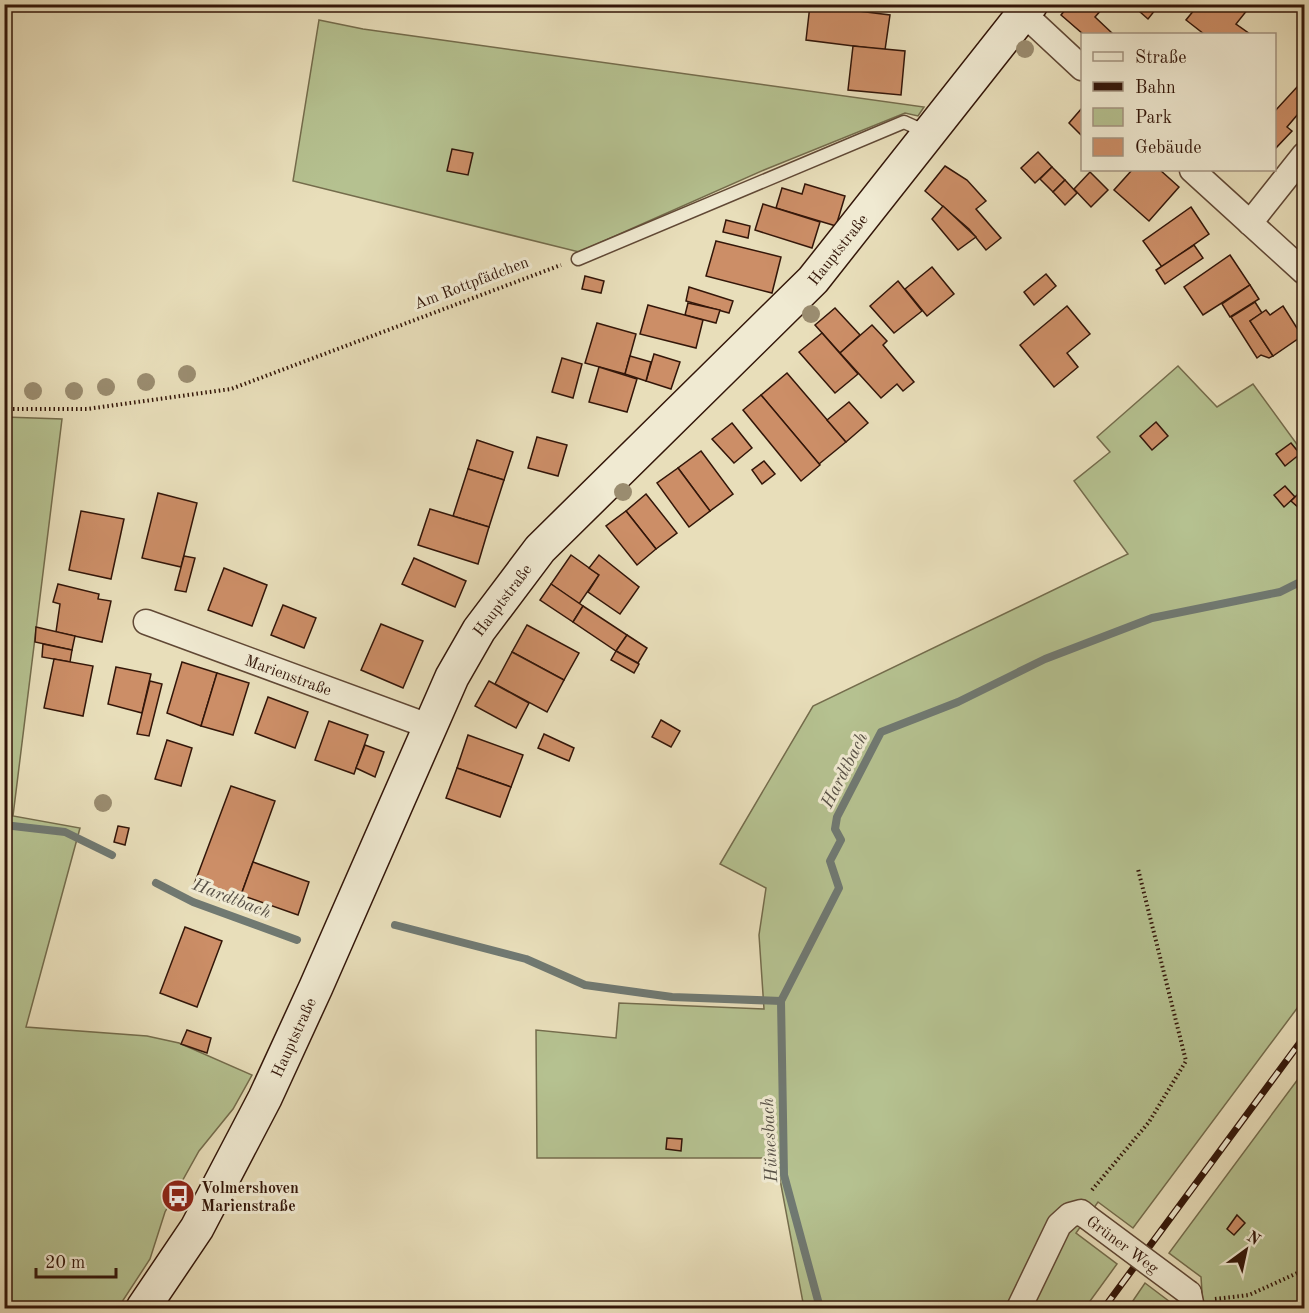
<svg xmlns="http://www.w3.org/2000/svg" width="1309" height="1313" viewBox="0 0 1309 1313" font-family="'Old Standard TT',serif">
  <rect width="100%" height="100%" fill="#e8deba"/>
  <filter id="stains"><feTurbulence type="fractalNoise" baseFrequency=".00333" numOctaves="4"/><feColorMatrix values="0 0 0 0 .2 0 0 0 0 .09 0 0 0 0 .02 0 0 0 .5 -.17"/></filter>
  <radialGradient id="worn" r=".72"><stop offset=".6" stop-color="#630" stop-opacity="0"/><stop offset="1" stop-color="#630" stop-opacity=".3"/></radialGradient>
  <g fill="#b5c190" stroke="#746c4c" stroke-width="1.5">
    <path d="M319,20L363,29L924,107L918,116L905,113L764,170L579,252L293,181Z"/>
    <path d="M1178,366L1217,407L1253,384L1304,454V999L1133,1228L1098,1202L1076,1233L1117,1264L1085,1308H804L776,1158H537L536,1030L616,1038L619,1003L764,1009L759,935L766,888L720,864L813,706L1128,554L1074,481L1110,452L1097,437Z"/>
    <path d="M5,417L62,419L13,816L80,828L26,1027L147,1036L179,1043L252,1075L233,1109L199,1151L165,1212L150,1259L118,1308H5Z"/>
    <path d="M1304,1071V1308H1203L1201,1277L1169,1253Z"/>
    <path d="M1145,1283L1178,1308H1128Z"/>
  </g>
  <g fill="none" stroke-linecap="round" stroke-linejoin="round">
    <g stroke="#707972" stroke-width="8">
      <path d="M4,825L65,832L112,855"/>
      <path d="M156,883L193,902L297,940"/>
      <path d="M395,925L526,959L585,985L672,997L781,1001L839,888L830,861L841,840L835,829L837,817L881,732L958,702L1045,659L1152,618L1280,592L1304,580"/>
      <path d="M781,1001L784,1175L820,1308"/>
    </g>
  </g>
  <g fill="#cc8e67" stroke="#331609" stroke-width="1.5">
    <path d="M1070,4H1099L1103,8L1095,17L1113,34H1083L1061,15Z"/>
    <path d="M1131,4H1160L1148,19Z"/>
    <path d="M1199,4H1252L1236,24L1250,34H1204L1186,20Z"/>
    <path d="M810,5L890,15L885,50L806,40Z"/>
    <path d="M853,46L905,51L901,95L848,90Z"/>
    <path d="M1297,87L1304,94V107L1287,127L1292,131L1274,150V112Z"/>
    <path d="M1082,108V136L1069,123Z"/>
    <path d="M452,149L473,153L468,175L447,171Z"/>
    <path d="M1038,152L1052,167L1035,183L1021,168Z"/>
    <path d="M945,166L967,180L986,201L976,209L1001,238L986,250L969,229L925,191Z"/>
    <path d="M1052,167L1065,180L1053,192L1040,179Z"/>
    <path d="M1132,170H1160L1179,187L1149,221L1114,190Z"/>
    <path d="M1090,172L1108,190L1091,207L1074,189Z"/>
    <path d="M1065,180L1077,193L1065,205L1053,192Z"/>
    <path d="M805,184L845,196L836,226L776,208L782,188L802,194Z"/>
    <path d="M763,204L820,222L812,248L755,230Z"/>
    <path d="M943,206L976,237L958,250L932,219Z"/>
    <path d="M1191,207L1209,234L1162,267L1143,241Z"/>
    <path d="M726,220L750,226L748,238L723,232Z"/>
    <path d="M716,241L781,257L772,293L706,276Z"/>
    <path d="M1194,245L1203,258L1165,284L1156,270Z"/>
    <path d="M1230,255L1250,285L1203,315L1184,287Z"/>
    <path d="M932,267L954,294L927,316L905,289Z"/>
    <path d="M1046,274L1056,286L1034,305L1024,292Z"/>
    <path d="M585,276L604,281L601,293L582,289Z"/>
    <path d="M898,281L922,311L894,333L870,306Z"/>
    <path d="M1250,285L1259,299L1230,317L1222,304Z"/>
    <path d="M689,287L733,301L729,313L686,301Z"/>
    <path d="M1255,302L1262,313L1250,321L1273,356L1269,358L1261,355L1257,358L1231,317Z"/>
    <path d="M688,303L720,310L716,323L685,315Z"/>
    <path d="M648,305L703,320L696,348L640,334Z"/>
    <path d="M1067,306L1090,334L1067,353L1078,367L1054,387L1020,345Z"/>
    <path d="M1283,306L1302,336L1273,356L1250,321L1266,310L1270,315Z"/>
    <path d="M835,308L860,335L840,353L815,325Z"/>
    <path d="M597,323L636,334L625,374L585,363Z"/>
    <path d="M872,325L887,341L883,345L914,382L903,391L897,384L881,398L840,353Z"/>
    <path d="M822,333L858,374L835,393L799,352Z"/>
    <path d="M654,354L680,362L671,389L646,381Z"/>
    <path d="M630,356L651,362L646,381L625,374Z"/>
    <path d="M562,358L582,364L573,398L552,392Z"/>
    <path d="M599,367L637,379L627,412L589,402Z"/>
    <path d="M787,373L846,442L819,464L761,395Z"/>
    <path d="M761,395L820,465L801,481L743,410Z"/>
    <path d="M849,402L868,423L846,442L827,420Z"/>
    <path d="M1156,422L1168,436L1152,450L1140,436Z"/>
    <path d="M732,423L752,448L734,463L712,439Z"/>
    <path d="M537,437L567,445L558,476L528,468Z"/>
    <path d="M477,440L513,452L504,480L468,469Z"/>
    <path d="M1291,443L1300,454L1285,466L1276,454Z"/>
    <path d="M701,451L733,494L710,511L678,468Z"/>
    <path d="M764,461L775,474L762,484L752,470Z"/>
    <path d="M678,468L710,511L689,527L657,483Z"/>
    <path d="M468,469L504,480L489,527L453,516Z"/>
    <path d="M1285,486L1295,497L1284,507L1274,495Z"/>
    <path d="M158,493L197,503L181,567L142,558Z"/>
    <path d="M646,494L677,533L656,549L626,511Z"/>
    <path d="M1297,495L1304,502L1300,509L1291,501Z"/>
    <path d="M430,509L489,527L478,564L418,545Z"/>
    <path d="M81,511L124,519L111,579L69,570Z"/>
    <path d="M626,511L656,549L637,565L606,526Z"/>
    <path d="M571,555L599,575L579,604L551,584Z"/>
    <path d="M599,555L639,587L620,614L588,592L599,575L589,568Z"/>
    <path d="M184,556L195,558L186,592L175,590Z"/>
    <path d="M414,558L466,581L455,607L402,584Z"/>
    <path d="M224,568L267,585L252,626L208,610Z"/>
    <path d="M58,584L99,594L98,599L111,601L102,642L56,632L60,604L53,602Z"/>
    <path d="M551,584L583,606L573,622L540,600Z"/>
    <path d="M283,605L316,618L304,648L271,635Z"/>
    <path d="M583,606L627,635L616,651L573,622Z"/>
    <path d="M381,624L423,641L403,688L361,670Z"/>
    <path d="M527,625L579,653L564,680L512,652Z"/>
    <path d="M36,627L75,636L72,650L35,642Z"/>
    <path d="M627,635L647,648L638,663L616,651Z"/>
    <path d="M43,644L72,650L70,662L42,657Z"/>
    <path d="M616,651L639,664L634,673L611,660Z"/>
    <path d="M512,652L564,680L547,712L495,684Z"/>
    <path d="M54,659L93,666L83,716L44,708Z"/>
    <path d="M182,662L217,673L201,726L167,713Z"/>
    <path d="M116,667L151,674L142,713L108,704Z"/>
    <path d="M217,673L249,683L233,735L201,726Z"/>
    <path d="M150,681L162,684L149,736L137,734Z"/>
    <path d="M489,681L529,703L516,728L475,706Z"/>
    <path d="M268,697L308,712L295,748L255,733Z"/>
    <path d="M661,720L680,731L671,747L652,737Z"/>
    <path d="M329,721L368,735L354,774L315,760Z"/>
    <path d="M544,734L574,748L569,761L538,748Z"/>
    <path d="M468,735L523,755L511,787L457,768Z"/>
    <path d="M167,740L192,748L181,786L155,779Z"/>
    <path d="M365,745L384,752L375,777L356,768Z"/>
    <path d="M457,768L511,787L500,817L446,798Z"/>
    <path d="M231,786L275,801L237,906L192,890Z"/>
    <path d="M118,826L129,828L125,845L114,842Z"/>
    <path d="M253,862L309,882L298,915L241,895Z"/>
    <path d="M185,927L222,941L197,1007L160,993Z"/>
    <path d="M187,1030L211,1038L207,1053L181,1044Z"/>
    <path d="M667,1138L682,1139L681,1151L666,1149Z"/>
    <path d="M1237,1215L1245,1223L1234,1235L1227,1229Z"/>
  </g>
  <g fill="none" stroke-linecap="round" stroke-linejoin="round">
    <defs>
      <path id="service" d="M578,259L904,122L926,132"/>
      <g id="minor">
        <path d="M1024,14L1082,68"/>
        <path d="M1192,170L1304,272"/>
        <path d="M1250,223L1304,155"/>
        <path id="s1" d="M146,622L431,727"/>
        <path d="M1189,1293L1192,1308"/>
        <path d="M1019,1308L1059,1225L1070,1215L1081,1212L1087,1217"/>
      </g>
      <g id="secondary">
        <path id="s2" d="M143,1308L197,1228L265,1098L316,987L452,677L479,630L540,549L813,280L1031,4"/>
      </g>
    </defs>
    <use href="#service" stroke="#604835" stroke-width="15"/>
    <use href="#minor" stroke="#604835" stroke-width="27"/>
    <use href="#secondary" stroke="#331609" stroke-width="36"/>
    <g stroke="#331609" stroke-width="4" stroke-dasharray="1.5 3" stroke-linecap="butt">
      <path d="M4,409H87L231,389L561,265"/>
      <path d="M1092,1190L1149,1122L1186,1061L1138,869"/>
      <path d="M1215,1299L1249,1295L1304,1270"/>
    </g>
    <use href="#service" stroke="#f0ead2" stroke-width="12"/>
    <use href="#minor" stroke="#f0ead2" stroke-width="24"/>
    <use href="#secondary" stroke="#f0ead2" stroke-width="33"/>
    <defs>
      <path id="rail" d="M1104,1308L1304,1037"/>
    </defs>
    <use href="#rail" stroke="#331609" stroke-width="7"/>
    <use href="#rail" stroke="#f0ead2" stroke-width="4.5" stroke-dasharray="14" stroke-linecap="butt"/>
    <defs>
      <g id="minor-bridge">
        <path id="s3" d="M1087,1217L1189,1293"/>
      </g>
    </defs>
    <use href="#minor-bridge" stroke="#604835" stroke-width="27" stroke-linecap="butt"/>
    <use href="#minor-bridge" stroke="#f0ead2" stroke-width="24"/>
  </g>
  <g fill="#9a8c6f">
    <circle cx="1025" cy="49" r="9"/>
    <circle cx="811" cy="314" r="9"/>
    <circle cx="187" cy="374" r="9"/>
    <circle cx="146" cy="382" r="9"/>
    <circle cx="106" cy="387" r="9"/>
    <circle cx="33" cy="391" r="9"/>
    <circle cx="74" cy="391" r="9"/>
    <circle cx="623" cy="492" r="9"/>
    <circle cx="103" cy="803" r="9"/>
  </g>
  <defs>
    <symbol id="bus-disc" viewBox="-11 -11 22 22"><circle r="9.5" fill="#8f2418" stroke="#f0ead2"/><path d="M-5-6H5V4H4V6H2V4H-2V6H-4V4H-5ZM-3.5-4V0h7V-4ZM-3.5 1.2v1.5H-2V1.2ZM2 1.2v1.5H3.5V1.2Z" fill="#fff"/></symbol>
  </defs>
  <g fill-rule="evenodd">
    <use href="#bus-disc" x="159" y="1177" width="38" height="38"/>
  </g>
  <g text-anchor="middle" stroke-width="6" stroke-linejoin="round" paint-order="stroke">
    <g font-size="16" fill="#331609" stroke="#f0ead2">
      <text dy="6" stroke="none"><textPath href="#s2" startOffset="1282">Hauptstraße</textPath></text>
      <text transform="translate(471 282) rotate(-21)" y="6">Am Rottpfädchen</text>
      <text dy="6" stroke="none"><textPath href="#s2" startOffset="796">Hauptstraße</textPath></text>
      <text dy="6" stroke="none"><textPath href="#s1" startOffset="152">Marienstraße</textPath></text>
      <text dy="6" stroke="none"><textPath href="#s2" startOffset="310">Hauptstraße</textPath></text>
      <text dy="6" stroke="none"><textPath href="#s3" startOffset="45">Grüner Weg</textPath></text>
    </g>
    <g font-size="16" font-weight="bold" fill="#331609" stroke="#f0ead2" text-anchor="start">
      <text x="201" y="1193">Volmershoven<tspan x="201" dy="18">Marienstraße</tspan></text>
    </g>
    <g font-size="18" font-style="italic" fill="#575046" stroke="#f0ead2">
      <text transform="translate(844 770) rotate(-63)" y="6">Hardtbach</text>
      <text transform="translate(232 898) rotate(21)" y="6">Hardtbach</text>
      <text transform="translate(769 1140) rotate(-93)" y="6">Hünesbach</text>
    </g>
  </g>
  <rect width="1309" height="1313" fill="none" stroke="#e8deba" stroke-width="24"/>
  <rect x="6" y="6" width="1297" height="1301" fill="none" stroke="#331609" stroke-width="3"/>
  <rect x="12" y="12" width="1285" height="1289" fill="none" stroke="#331609" stroke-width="1.5"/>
  <rect x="1081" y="33" width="195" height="138" fill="#f0ead2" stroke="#a49582" stroke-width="1.5"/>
  <rect x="1093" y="52" width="30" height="9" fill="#f0ead2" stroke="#a49582" stroke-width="1.5"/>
  <text x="1135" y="63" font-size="18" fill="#331609">Straße</text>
  <rect x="1093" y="82" width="30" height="9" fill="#331609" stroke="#a49582" stroke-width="1.5"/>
  <text x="1135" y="93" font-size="18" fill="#331609">Bahn</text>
  <rect x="1093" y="108" width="30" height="18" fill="#b5c190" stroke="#a49582" stroke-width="1.5"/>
  <text x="1135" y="123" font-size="18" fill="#331609">Park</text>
  <rect x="1093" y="138" width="30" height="18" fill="#cc8e67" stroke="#a49582" stroke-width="1.5"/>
  <text x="1135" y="153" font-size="18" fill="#331609">Gebäude</text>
  <g transform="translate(1246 1250) rotate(33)" stroke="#f0ead2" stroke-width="4.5" paint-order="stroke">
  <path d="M0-4.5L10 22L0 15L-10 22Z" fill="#331609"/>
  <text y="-9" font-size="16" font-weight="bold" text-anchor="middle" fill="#331609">N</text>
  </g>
  <path d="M36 1268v9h80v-9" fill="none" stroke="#331609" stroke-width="3"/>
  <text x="45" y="1268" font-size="18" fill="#331609" stroke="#f0ead2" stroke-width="4.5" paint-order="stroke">20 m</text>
  <rect width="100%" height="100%" filter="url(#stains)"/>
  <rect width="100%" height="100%" fill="url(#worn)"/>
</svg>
